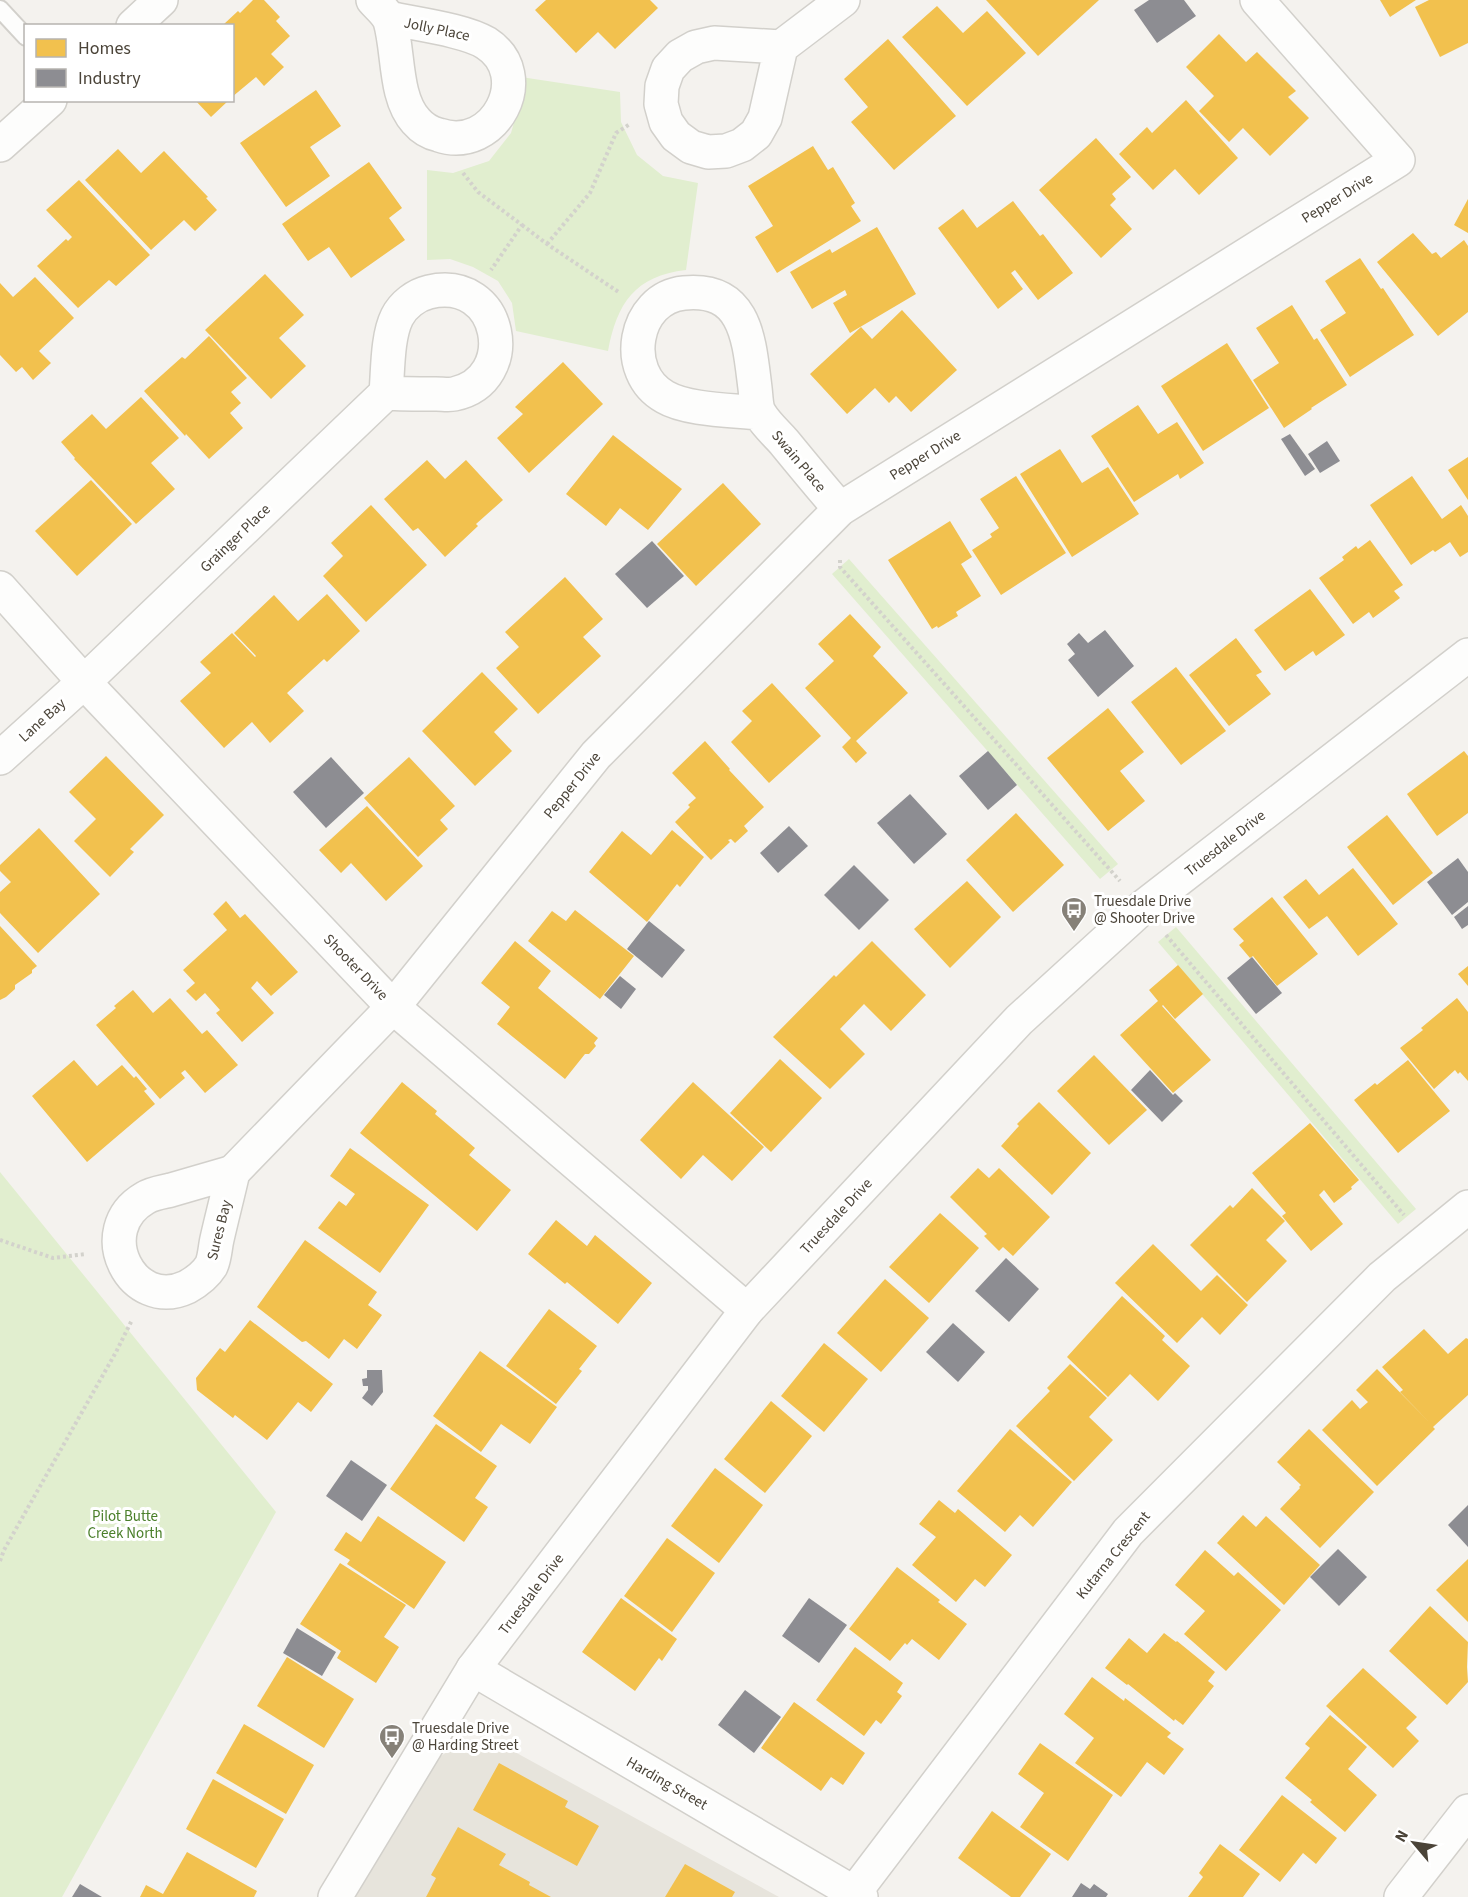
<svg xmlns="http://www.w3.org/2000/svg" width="1468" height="1897" viewBox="0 0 1468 1897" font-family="'Source Sans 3',sans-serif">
  <rect width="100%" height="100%" fill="#f4f2ee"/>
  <path fill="#e7e4dc" d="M476,1741L504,1746L779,1897H353L430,1764L451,1749Z"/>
  <g fill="#e1eecf">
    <path d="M521,77L620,92L621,122L637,155L663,176L698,183L686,270C635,276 617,303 608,351L516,331L512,303L498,281L473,267L450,259L427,260V170L453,173L489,161L511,133L519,105Z"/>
    <path d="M849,559L1118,864L1100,879L832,574Z"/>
    <path d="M1176,927L1416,1209L1398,1224L1158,942Z"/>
    <path d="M0,1172L276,1512L62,1897H0Z"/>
  </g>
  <g fill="#f2c14e">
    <path d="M253,0H264L280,17L276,21L290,36L271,54L284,67L264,86L256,77L232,97V26H226L224,24L238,11L240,13Z"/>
    <path d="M546,0H650L658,8L615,49L598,32L576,53L535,10Z"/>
    <path d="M986,0H1099L1038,56Z"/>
    <path d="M1380,0H1416L1390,17Z"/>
    <path d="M1429,0H1468V43L1440,57L1415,7Z"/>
    <path d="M937,6L963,33L987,11L1026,53L967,106L902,37Z"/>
    <path d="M1219,34L1246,62L1257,52L1296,91L1288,97L1309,118L1270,156L1243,128L1229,142L1199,111L1214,96L1186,67Z"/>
    <path d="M888,39L956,116L894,170L851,122L868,107L844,79Z"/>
    <path d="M316,90L341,126L310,147L330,176L286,207L240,143Z"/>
    <path d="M195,100H229L211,117Z"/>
    <path d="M1186,100L1238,158L1199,195L1175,169L1153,190L1119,154L1147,127L1152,133Z"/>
    <path d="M1096,138L1131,177L1112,194L1116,199L1110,205L1132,229L1101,258L1039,190Z"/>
    <path d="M813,146L828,170L833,167L855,203L851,206L861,221L777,273L755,237L773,226L748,186Z"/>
    <path d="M118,149L141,173L164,151L208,197L206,198L217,210L195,231L184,220L151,250L85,180Z"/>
    <path d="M369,162L402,208L389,218L405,240L351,278L329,247L308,261L282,224Z"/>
    <path d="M79,180L150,255L116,286L109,280L78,308L37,266L66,239L68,241L72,237L46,210Z"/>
    <path d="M1468,199V233L1454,225Z"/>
    <path d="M1013,201L1040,236L1043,234L1073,273L1038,300L1015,270L1011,273L1023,289L998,309L938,228L963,209L977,228Z"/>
    <path d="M877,227L916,294L850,333L833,303L847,295L845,290L812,309L790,272L830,249L832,253Z"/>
    <path d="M1413,233L1432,254L1436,252L1441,258L1464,240L1468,246V312L1438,336L1377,262Z"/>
    <path d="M1360,258L1381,289L1383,288L1414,335L1350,377L1320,330L1346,313L1325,281Z"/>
    <path d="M265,274L304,315L279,338L306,366L271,399L205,330Z"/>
    <path d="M35,277L74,318L39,351L51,363L33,380L22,367L16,372L0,355V283L13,297Z"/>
    <path d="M1292,305L1314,340L1317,338L1347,385L1311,408L1312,409L1284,428L1253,380L1279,363L1256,328Z"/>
    <path d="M902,310L957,370L911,412L896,396L889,403L875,388L847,414L810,374L861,327L872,339Z"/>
    <path d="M209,336L247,378L231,392L241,403L230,413L243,428L209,459L186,434L185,436L144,391L182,357L185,359Z"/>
    <path d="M1227,343L1269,408L1203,451L1161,386Z"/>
    <path d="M563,362L603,404L529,473L497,438L523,414L515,407Z"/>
    <path d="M141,397L179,438L151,463L175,489L136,524L74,459L75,458L61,442L92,414L106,429Z"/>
    <path d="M1138,405L1158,434L1177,422L1204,463L1180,479L1178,474L1134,502L1091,436Z"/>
    <path d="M613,435L682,489L648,530L620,508L606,526L566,494Z"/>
    <path d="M1060,449L1082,483L1108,467L1139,514L1072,557L1020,474Z"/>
    <path d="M1468,457V500L1448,470Z"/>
    <path d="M427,460L445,479L466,460L503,500L476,524L478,526L445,557L418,528L413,531L384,499Z"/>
    <path d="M1016,476L1066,553L1001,595L972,550L992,537L990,534L999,528L980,499Z"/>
    <path d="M1412,476L1442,519L1461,505L1468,516V552L1460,557L1450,542L1435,552L1433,550L1411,565L1370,505Z"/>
    <path d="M91,480L132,524L77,576L35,531Z"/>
    <path d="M723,483L761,524L696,586L657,544Z"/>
    <path d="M371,505L427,565L366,622L323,576L343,556L331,543Z"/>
    <path d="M950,521L972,557L961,564L981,596L956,612L958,616L938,628L937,626L932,629L888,560Z"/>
    <path d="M1370,540L1403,585L1394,591L1400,598L1373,618L1369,612L1353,624L1319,578L1344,560L1342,557L1356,546L1358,549Z"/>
    <path d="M565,577L603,619L583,637L601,656L538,714L496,668L519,647L505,632Z"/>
    <path d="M1310,589L1345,635L1316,656L1313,651L1285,671L1254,630Z"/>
    <path d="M327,594L360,631L327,662L324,659L287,693L304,711L270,743L252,722L224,748L180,701L211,673L200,662L232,633L255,657L256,656L234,633L274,595L298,621Z"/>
    <path d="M850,614L881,647L873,656L908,693L856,741L867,753L856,763L842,747L851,738L805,688L834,661L818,644Z"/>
    <path d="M1236,638L1262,672L1256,675L1271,694L1229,726L1189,675Z"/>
    <path d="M1176,667L1226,731L1181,765L1131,702Z"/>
    <path d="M482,672L518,709L494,732L512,751L475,786L422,731Z"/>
    <path d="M772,683L821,736L769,783L731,742L752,721L742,711Z"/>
    <path d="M1108,708L1144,752L1120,771L1145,801L1108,831L1047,758Z"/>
    <path d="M705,741L730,769L729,770L764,807L744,826L748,831L735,843L731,839L728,840L730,842L711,860L675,822L690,807L688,805L696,798L672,773Z"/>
    <path d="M1464,751L1468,756V813L1437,836L1407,794Z"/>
    <path d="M106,756L164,815L130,849L134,852L110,877L74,841L96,819L69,792Z"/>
    <path d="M409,757L455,806L440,820L448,829L418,857L364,798Z"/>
    <path d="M367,806L423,866L386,901L351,863L341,873L319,850Z"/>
    <path d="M1016,813L1064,865L1013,912L966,860Z"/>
    <path d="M1387,815L1433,873L1393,905L1347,847Z"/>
    <path d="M39,828L100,894L38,953L0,913V892L11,882L0,871V865Z"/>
    <path d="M672,830L704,857L680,887L677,884L647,922L589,872L622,831L651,855Z"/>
    <path d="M1353,868L1398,924L1358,956L1327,916L1309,929L1283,897L1306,879L1319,895Z"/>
    <path d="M967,881L1001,917L950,968L914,929Z"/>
    <path d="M1272,897L1318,954L1277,986L1253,956L1250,958L1239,945L1244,941L1233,929Z"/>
    <path d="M226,901L240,918L245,914L298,972L271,996L257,981L251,988L274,1013L242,1042L216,1013L220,1010L205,993L196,1001L186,991L195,983L183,970L227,930L213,914Z"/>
    <path d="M575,910L634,956L600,999L528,941L552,911L566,921Z"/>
    <path d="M0,926L37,966L32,970V973L15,985V989L6,997L0,1000Z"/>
    <path d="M515,941L551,971L538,988L598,1038L594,1043L596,1046L589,1054H585L565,1079L497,1024L510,1007L481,983Z"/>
    <path d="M872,941L926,995L891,1031L864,1004L840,1029L865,1054L830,1089L773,1037L834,975L836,977Z"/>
    <path d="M1178,965L1203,994L1175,1019L1163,1005L1162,1006L1211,1060L1173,1093L1120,1035L1158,1001L1149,990Z"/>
    <path d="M1468,966V986L1458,974Z"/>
    <path d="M133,990L153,1013L170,998L202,1034L207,1030L238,1065L205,1093L185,1070L181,1073L185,1078L160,1099L96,1025L116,1008L114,1006Z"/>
    <path d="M1457,998L1468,1012V1081L1460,1072L1458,1074L1455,1070L1434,1089L1400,1048L1423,1030L1421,1028Z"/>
    <path d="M1094,1055L1147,1110L1109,1145L1057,1091Z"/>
    <path d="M780,1059L822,1098L771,1152L730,1113Z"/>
    <path d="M74,1060L97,1086L122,1065L134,1078L136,1076L147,1089L144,1091L155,1104L87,1162L32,1096Z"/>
    <path d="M1408,1060L1450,1111L1398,1153L1354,1100L1375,1083L1377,1085Z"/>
    <path d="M402,1082L437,1111L435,1114L475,1148L469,1155L511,1190L477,1231L360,1133Z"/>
    <path d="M693,1082L764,1147L732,1181L703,1155L681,1179L640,1140Z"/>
    <path d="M1039,1102L1091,1153L1052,1195L1001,1146L1019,1126L1017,1124Z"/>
    <path d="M1310,1123L1359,1180L1351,1187L1352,1189L1334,1203L1324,1190L1319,1195L1343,1224L1311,1251L1282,1216L1286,1213L1252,1173Z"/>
    <path d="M350,1148L429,1205L380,1273L318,1228L339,1201L346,1206L355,1194L330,1176Z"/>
    <path d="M978,1168L989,1178L999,1168L1050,1217L1013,1256L1003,1247L999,1251L984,1236L987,1234L950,1197Z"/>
    <path d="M1252,1188L1285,1221L1266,1240L1287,1261L1247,1302L1190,1245L1230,1205L1233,1208Z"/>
    <path d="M940,1213L979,1248L929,1303L889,1267Z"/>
    <path d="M556,1220L587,1246L595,1235L652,1283L618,1324L567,1282L565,1284L528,1254Z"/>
    <path d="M305,1240L377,1292L368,1305L382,1315L357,1349L344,1339L329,1359L306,1341L302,1342L257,1307Z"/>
    <path d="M1153,1244L1201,1291L1217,1275L1248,1305L1220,1335L1202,1317L1177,1343L1115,1283Z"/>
    <path d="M885,1279L929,1318L881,1372L837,1333Z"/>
    <path d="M1122,1296L1165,1336L1162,1340L1190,1366L1158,1401L1130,1374L1108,1397L1067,1357Z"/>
    <path d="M549,1309L597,1346L579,1369L582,1371L556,1404L506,1366Z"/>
    <path d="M250,1320L333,1384L311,1412L298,1402L267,1440L235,1415L233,1418L197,1390L196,1378L220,1348L225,1352Z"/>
    <path d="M1424,1329L1448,1354L1466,1338L1468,1339V1395L1433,1427L1435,1429L1377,1486L1322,1430L1352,1400L1360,1409L1368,1402L1356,1390L1377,1369L1430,1423L1400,1392L1403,1390L1382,1367Z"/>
    <path d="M824,1343L868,1379L824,1432L781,1396Z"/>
    <path d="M480,1351L557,1407L530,1444L501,1424L481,1452L433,1416Z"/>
    <path d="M1070,1364L1107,1398L1089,1417L1113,1440L1074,1481L1016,1426L1050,1391L1047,1388Z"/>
    <path d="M771,1401L812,1436L765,1493L724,1459Z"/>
    <path d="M436,1424L497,1466L475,1498L488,1507L464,1542L390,1489Z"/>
    <path d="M1010,1429L1072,1482L1033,1527L1020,1515L1005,1532L957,1491Z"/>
    <path d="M1309,1429L1374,1492L1320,1548L1280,1509L1300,1488L1299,1487L1301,1485L1277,1462Z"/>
    <path d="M715,1468L763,1505L719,1563L671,1526Z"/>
    <path d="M939,1500L955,1513L958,1509L1012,1555L985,1587L975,1579L956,1602L912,1565L936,1537L919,1524Z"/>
    <path d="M1243,1515L1256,1527L1266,1516L1320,1565L1284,1605L1217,1543Z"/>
    <path d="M378,1516L446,1562L414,1609L347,1564L350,1560L334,1550L346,1532L361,1542Z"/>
    <path d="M667,1538L715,1573L672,1632L624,1596Z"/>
    <path d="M1205,1550L1234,1576L1238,1572L1281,1610L1226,1671L1184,1634L1205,1611L1175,1585Z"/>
    <path d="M1468,1559V1622L1436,1590Z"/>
    <path d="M340,1563L406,1605L384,1637L399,1647L376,1683L337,1658L341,1651L300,1624Z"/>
    <path d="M897,1567L940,1600L938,1602L967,1624L939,1660L912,1639L907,1645L905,1643L890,1661L849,1629Z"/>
    <path d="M621,1598L677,1639L662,1661L659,1658L635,1691L582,1652Z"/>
    <path d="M1430,1606L1468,1642L1467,1667L1468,1682L1447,1705L1389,1651Z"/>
    <path d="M1164,1633L1176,1642L1177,1641L1215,1672L1208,1681L1214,1686L1183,1725L1175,1719L1174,1721L1128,1684L1127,1685L1105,1668L1129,1638L1147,1653Z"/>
    <path d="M855,1647L903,1683L897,1692L902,1696L881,1724L876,1720L864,1736L816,1700Z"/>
    <path d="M287,1657L354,1699L324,1748L257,1706Z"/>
    <path d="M1363,1668L1417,1717L1406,1728L1419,1741L1393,1768L1326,1706Z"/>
    <path d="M1092,1677L1124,1701L1125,1698L1171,1733L1167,1737L1184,1749L1164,1775L1147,1762L1121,1797L1075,1763L1094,1738L1064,1714Z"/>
    <path d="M794,1702L865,1753L843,1785L831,1777L821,1791L761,1748Z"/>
    <path d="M1330,1715L1367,1747L1348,1769L1377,1795L1345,1832L1310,1802L1312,1800L1285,1778L1310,1748L1305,1744Z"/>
    <path d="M244,1724L314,1765L286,1814L216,1773Z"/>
    <path d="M1040,1743L1113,1795L1068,1861L1020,1827L1044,1793L1018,1774Z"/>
    <path d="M499,1763L568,1801L565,1807L599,1826L577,1866L473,1810Z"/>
    <path d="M213,1779L284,1819L256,1868L186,1829Z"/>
    <path d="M1282,1795L1337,1838L1316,1864L1303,1853L1280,1882L1239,1850Z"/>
    <path d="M992,1811L1051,1854L1020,1897H1011L958,1858Z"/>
    <path d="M458,1827L506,1854L499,1865L530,1882L529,1885L551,1897H426L436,1878L431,1875Z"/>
    <path d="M1220,1844L1260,1874L1243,1897H1188L1203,1877L1199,1873Z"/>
    <path d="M187,1852L257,1891L254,1897H140L146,1885L163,1894Z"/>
    <path d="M685,1864L735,1892L732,1897H665Z"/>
  </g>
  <g fill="#8d8d92">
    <path d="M1149,0H1184L1196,16L1157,43L1134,10Z"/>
    <path d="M1290,434L1315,469L1305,476L1281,439Z"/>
    <path d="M1327,441L1340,461L1320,473L1308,454Z"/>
    <path d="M652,541L684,576L647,608L615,574Z"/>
    <path d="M1105,630L1134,666L1098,697L1068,660L1075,654L1067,644L1079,633L1088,643Z"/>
    <path d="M988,751L1017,785L988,810L959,776Z"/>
    <path d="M331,757L364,793L326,828L293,792Z"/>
    <path d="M910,794L947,834L914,864L877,823Z"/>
    <path d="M789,826L808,846L778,873L760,853Z"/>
    <path d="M1458,858L1468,872V902L1452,915L1427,882Z"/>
    <path d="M854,865L889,900L859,930L824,895Z"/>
    <path d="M1468,906V925L1462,929L1454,917Z"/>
    <path d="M649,921L685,950L662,978L627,949Z"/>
    <path d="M1252,957L1282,993L1256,1014L1227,978Z"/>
    <path d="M620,976L636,989L621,1009L604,995Z"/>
    <path d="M1150,1070L1173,1095L1175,1093L1183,1101L1162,1122L1131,1090Z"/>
    <path d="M1006,1258L1039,1289L1009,1322L975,1291Z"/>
    <path d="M953,1323L985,1352L958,1382L926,1352Z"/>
    <path d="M367,1370H382L383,1392L372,1406L362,1398L368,1390V1386H363L362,1379L367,1378Z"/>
    <path d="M351,1460L387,1485L362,1521L326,1496Z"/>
    <path d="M1468,1505V1547L1448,1525Z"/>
    <path d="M1338,1549L1367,1577L1339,1606L1310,1577Z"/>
    <path d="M809,1598L847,1625L819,1663L782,1636Z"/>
    <path d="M297,1628L336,1652L322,1676L283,1653Z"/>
    <path d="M745,1690L781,1717L754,1753L718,1725Z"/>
    <path d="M1081,1883L1090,1889L1094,1884L1108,1894L1106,1897H1072Z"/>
    <path d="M80,1884L102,1897H72Z"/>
  </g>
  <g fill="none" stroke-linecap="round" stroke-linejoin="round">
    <defs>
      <path id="service" d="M0,9L26,37"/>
      <g id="minor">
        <path d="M373,0C378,6 387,13 390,21C399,51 394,97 416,121C422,128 430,133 439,135C495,154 536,75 486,43C465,30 415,24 389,18"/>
        <path d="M133,26L161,0"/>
        <path d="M781,47L765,118L756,134L742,145L726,151L708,152L691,147L676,136L666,122L661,104L662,86L668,69L680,56L696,47L714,43L781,47L843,0"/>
        <path d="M0,145L50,100"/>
        <path d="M759,413C732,410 687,410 665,397C621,373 633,298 684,293C747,287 749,341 755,388C756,396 756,408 760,414C766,424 776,433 784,442C802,464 821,487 840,509"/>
        <path d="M0,588L84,682L393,1007L747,1310"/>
        <path d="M0,758L84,682L386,393C388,371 387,337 397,317C403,305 416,295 429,292C503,275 521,380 454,394C449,395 442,394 436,394C419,394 402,394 386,393"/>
        <path d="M233,1172L393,1007L596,755L840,509L1398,160L1257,0"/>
        <path d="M233,1172C228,1194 222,1217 217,1239C215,1247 215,1258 211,1266C206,1274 196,1282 187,1287C132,1313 90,1230 145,1198C153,1193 163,1192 171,1190C192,1184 212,1178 233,1172Z"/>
        <path d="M851,1897L1128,1532L1382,1277L1468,1207"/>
        <path d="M1401,1897L1468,1811"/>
      </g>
      <g id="tertiary">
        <path d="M473,1669L861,1897"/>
        <path d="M335,1897L473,1669L747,1310L1019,1020L1143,907L1468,655"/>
      </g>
    </defs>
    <use href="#service" stroke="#d2d0cb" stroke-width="20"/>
    <use href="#minor" stroke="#d2d0cb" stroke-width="36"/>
    <use href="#tertiary" stroke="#d2d0cb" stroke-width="36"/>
    <g stroke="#d3d2cc" stroke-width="4" stroke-dasharray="3 3" stroke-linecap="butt">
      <path d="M463,173L478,192L522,225L491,270"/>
      <path d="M522,225L547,244L620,293"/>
      <path d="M547,244L590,193L616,133L630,124"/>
      <path d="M840,560V567L1120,881"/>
      <path d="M1166,935L1404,1215"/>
      <path d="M0,1240L53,1258L86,1254"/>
      <path d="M0,1561L4,1550L116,1352L132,1320"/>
    </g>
    <use href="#service" stroke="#fdfdfc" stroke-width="16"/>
    <use href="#minor" stroke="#fdfdfc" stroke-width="33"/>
    <use href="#tertiary" stroke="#fdfdfc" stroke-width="33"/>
  </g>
  <defs>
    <symbol id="bus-pin" viewBox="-11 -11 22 30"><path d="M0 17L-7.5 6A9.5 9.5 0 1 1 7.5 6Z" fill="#868178" stroke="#fff"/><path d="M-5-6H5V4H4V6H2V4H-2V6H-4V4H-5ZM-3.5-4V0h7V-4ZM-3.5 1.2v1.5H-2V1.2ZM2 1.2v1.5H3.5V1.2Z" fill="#fff"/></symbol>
  </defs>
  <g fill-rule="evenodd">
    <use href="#bus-pin" x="1059" y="895" width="30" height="40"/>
    <use href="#bus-pin" x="377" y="1722" width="30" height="40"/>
  </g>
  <g text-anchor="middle" stroke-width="6" stroke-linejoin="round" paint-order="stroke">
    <g font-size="15" fill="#4b4439" stroke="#fff">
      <text transform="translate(437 29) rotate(12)" y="5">Jolly Place</text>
      <text transform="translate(1337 198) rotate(-32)" y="5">Pepper Drive</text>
      <text transform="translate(925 455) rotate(-32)" y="5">Pepper Drive</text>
      <text transform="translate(799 461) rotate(50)" y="5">Swain Place</text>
      <text transform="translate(235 538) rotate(-44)" y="5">Grainger Place</text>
      <text transform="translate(42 720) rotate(-42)" y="5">Lane Bay</text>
      <text transform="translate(572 785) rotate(-51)" y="5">Pepper Drive</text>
      <text transform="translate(1225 843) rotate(-38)" y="5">Truesdale Drive</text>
      <text transform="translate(356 967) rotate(46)" y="5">Shooter Drive</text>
      <text transform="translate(836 1216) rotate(-47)" y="5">Truesdale Drive</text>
      <text transform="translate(219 1230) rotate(-76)" y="5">Sures Bay</text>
      <text transform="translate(1113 1555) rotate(-51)" y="5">Kutarna Crescent</text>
      <text transform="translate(531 1594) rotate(-53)" y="5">Truesdale Drive</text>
      <text transform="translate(667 1783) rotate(30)" y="5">Harding Street</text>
    </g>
    <g font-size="15" fill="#4b4439" stroke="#fff" text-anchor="start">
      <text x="1094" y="906">Truesdale Drive<tspan x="1094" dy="17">@ Shooter Drive</tspan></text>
      <text x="412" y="1733">Truesdale Drive<tspan x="412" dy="17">@ Harding Street</tspan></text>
    </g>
    <g font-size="15" fill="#4a7f2a" stroke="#fff">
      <text x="125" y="1521">Pilot Butte<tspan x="125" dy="17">Creek North</tspan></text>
    </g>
  </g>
  <rect x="24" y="24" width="210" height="78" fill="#ffffff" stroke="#b7b4b0" stroke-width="1.5"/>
  <rect x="36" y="39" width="30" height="18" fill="#f2c14e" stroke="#b7b4b0" stroke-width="1.5"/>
  <text x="78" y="54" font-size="18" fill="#4b4439">Homes</text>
  <rect x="36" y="69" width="30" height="18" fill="#8d8d92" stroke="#b7b4b0" stroke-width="1.5"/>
  <text x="78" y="84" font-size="18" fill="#4b4439">Industry</text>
  <g transform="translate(1414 1843) rotate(299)" stroke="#ffffff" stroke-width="4.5" paint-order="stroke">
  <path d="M0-4.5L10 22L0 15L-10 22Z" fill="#4b4439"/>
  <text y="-9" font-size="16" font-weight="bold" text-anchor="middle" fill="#4b4439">N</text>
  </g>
</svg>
